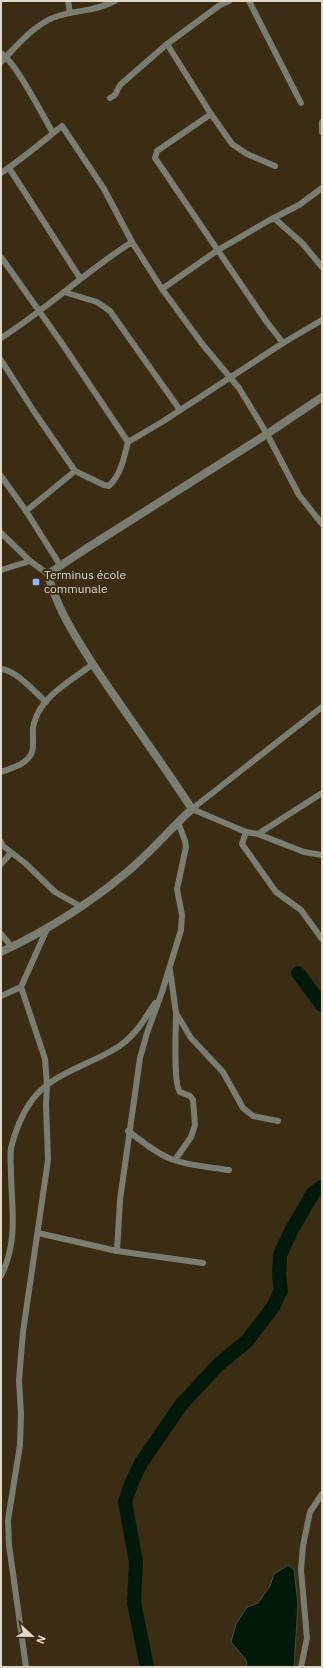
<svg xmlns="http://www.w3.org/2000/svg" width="323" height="1668" viewBox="0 0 323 1668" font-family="'IBM Plex Sans',sans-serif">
  <rect width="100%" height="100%" fill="#3a2d13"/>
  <path fill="#001908" stroke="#435242" d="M288,1565L294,1569L298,1604L294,1667H247L246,1660L231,1642L236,1624L247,1607L258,1603L270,1586L274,1574Z"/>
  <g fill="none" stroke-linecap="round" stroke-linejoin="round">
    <g stroke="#001908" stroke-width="14">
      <path d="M298,973L322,1005"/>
      <path d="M147,1667L134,1603L136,1562L125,1502L131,1484L141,1463L181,1405L218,1365L247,1341L273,1307L281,1290L279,1276L280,1255L291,1231L313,1193L322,1187"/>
    </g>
    <g stroke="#7a7e71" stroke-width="6">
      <path d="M68,1L70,13"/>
      <path d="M249,1L301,103"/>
      <path d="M167,44L211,114L232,144L247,154L275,166"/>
      <path d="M1,53C16,63 42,114 53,133"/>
      <path d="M1,62C18,45 35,23 58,16C77,10 97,11 115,1"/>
      <path d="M110,98L115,95L120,85L167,44L220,5L229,1"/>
      <path d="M211,114L157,151L155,158L266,321L283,343"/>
      <path d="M322,122V132"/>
      <path d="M9,168L80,278"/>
      <path d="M1,173C22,159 42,142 62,126L104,189L132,242"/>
      <path d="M274,218L302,243L322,267"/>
      <path d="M1,257L61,342L128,442C124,458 121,474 109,486L104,485L75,471"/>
      <path d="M162,289L218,250L268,221L299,205L322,188"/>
      <path d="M64,292L97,302L110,311L180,410"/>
      <path d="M1,338C47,309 86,271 132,242L162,289L203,345L239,388L267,434L299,495L322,524"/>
      <path d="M1,360L35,413L75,471L26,511"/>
      <path d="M128,442L162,422L283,343L322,320"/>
      <path d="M1,476L26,511L60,565"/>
      <path d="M1,533L30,561L48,574"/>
      <path d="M1,570L30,561"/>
      <path d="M1,669C16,670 35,692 46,702"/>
      <path d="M322,707L192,809L246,832L258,834L322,793"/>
      <path d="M1,772C8,769 18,767 24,762C37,753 32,742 33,728C34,721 38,711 43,705C55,689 77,676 93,664"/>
      <path d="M246,832L242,844L276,892L301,910L322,939"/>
      <path d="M258,834L304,852L322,855"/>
      <path d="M1,842L3,846L25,863L55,892L80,906"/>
      <path d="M1,864L11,853"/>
      <path d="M1,934L12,947"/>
      <path d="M170,970L176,1013L191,1038L223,1072L243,1108L253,1116L278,1121"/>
      <path d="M1,996L21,987"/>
      <path d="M128,1131C142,1141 155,1153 171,1159C189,1166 210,1167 229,1170"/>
      <path d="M175,1160L191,1137L195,1125L193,1100L190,1096L180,1092C173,1084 176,1028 176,1014"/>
      <path d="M38,1233L117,1251L203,1263"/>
      <path d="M117,1251L120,1200L140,1058L147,1033L162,992L181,930L182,915L177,889L186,847L185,841L178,822"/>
      <path d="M1,1276C18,1241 12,1212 11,1175C11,1166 10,1156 11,1148C15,1132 21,1116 30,1103C48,1075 86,1066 113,1050C133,1039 143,1022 155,1003"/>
      <path d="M26,1667L9,1545L8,1520L20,1445L21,1414L19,1380L23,1332L48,1160L46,1104L47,1085L45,1059L21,987L47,929"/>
      <path d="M301,1667L307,1638L301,1570L303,1546L310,1512L322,1494"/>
    </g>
    <path stroke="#7a7e71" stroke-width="8" d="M1,952C46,931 89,904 127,872C150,853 170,829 192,809C160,760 126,714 94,666C75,636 57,609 48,574L84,550L267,434L322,397"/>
  </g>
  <rect fill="#9cb4fd" stroke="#3a2d13" stroke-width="1.5" x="32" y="578" width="8" height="8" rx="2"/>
  <g text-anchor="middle" stroke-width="4" stroke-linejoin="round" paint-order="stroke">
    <g font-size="12" fill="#dfd8c8" stroke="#3a2d13" text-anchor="start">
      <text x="44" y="579">Terminus école<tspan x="44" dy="14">communale</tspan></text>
    </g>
  </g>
  <rect width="323" height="1668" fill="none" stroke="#dfd8c8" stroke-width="4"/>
  <g transform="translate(32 1636) rotate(112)" stroke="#3a2d13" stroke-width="3" paint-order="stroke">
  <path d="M0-3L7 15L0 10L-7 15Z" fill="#dfd8c8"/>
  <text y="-6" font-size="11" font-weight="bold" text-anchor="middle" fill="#dfd8c8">N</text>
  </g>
</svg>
